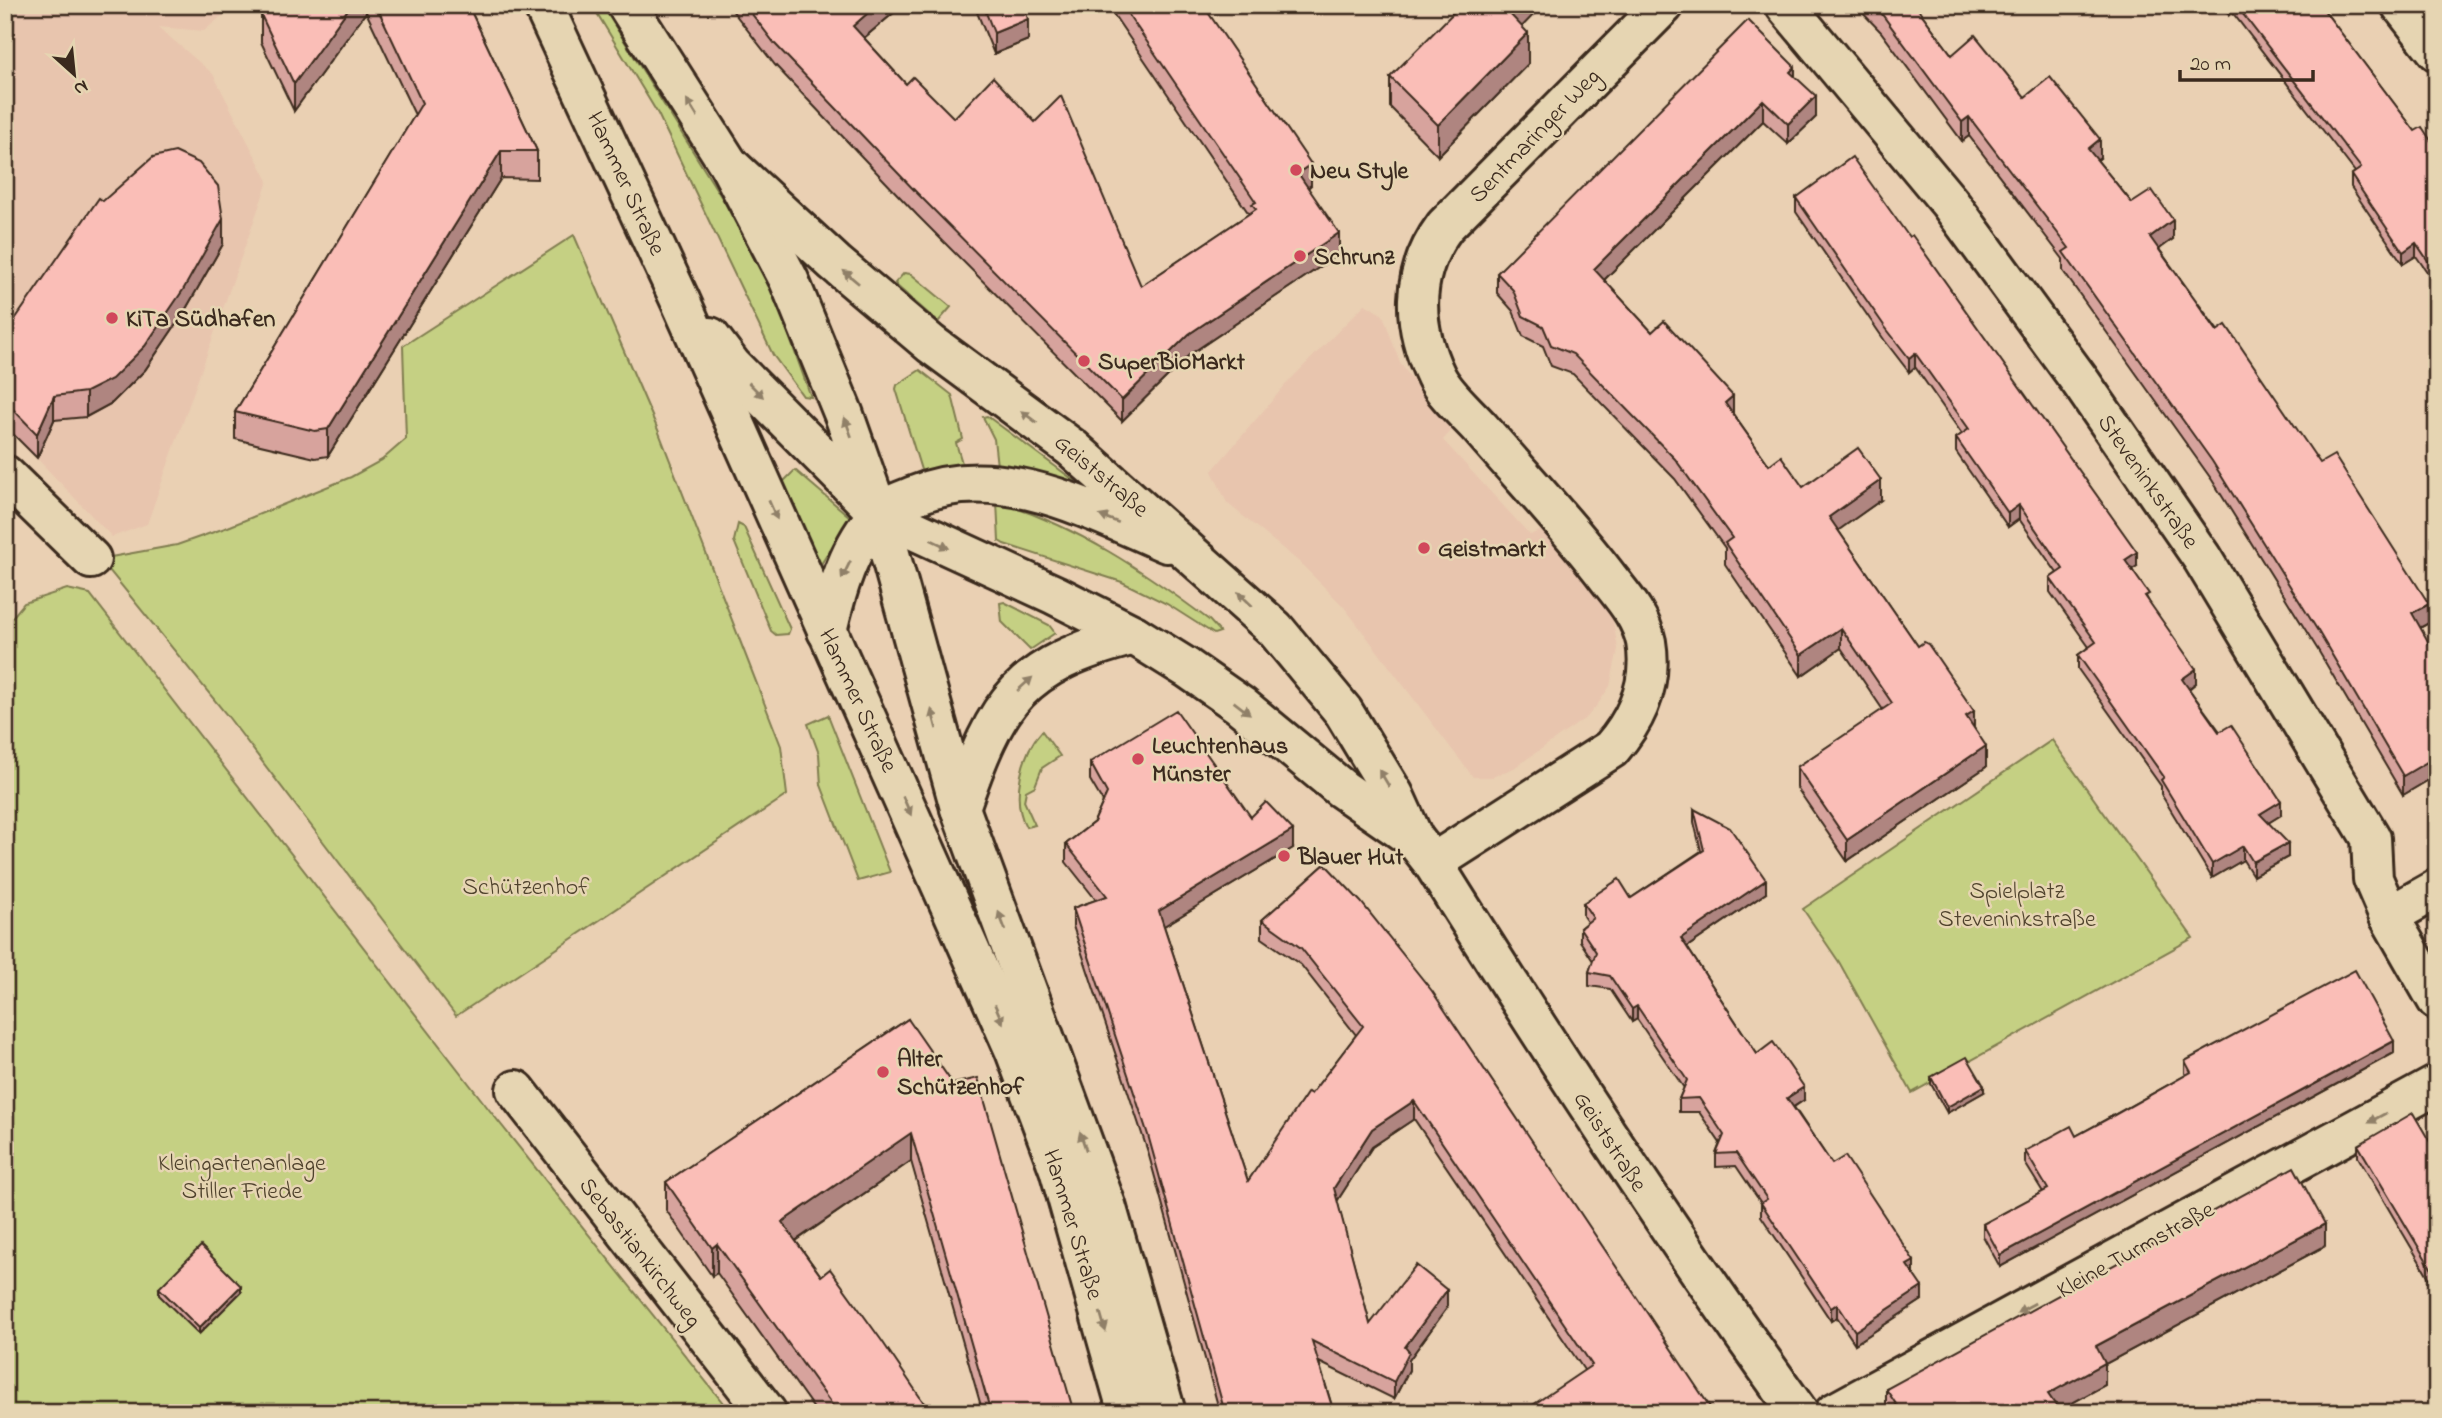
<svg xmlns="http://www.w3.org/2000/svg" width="2442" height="1418" viewBox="0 0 2442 1418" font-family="'Indie Flower',sans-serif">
  <rect width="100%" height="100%" fill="#ead0b3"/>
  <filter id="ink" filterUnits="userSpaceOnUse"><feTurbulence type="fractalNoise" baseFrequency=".0143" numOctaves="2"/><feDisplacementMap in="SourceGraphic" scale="14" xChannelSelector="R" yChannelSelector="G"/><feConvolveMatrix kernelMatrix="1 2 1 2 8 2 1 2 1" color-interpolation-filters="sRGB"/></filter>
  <g filter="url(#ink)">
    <g fill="#e8c5ae">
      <path d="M5,5H235L204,31L158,27L213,74L268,181L147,524L112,537L5,425Z"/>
      <path d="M1365,304L1383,315L1400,363L1451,431L1443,440L1530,535L1547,528L1611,610L1618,649L1610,686L1598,704L1587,717L1514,768L1492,777H1473L1344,607L1298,561L1227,503L1212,471L1287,383Z"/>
    </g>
    <g fill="#c5d083" stroke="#807d50" stroke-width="2">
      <path d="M592,5H602L730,211L775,297L811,397L803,396L773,355L658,114Z"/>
      <path d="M574,235L658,430L781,746L787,795L456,1016L226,714L100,559L177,545L228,527L351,477L382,460L406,439L403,346Z"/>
      <path d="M904,273L911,274L951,307L938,322L897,286L895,283Z"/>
      <path d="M920,370L952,395L963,439L956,443L962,463L959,467L922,473L896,389L897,385Z"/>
      <path d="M987,416L1075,481V487L997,466L994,439L983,417Z"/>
      <path d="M795,470L850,517L820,566L781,484Z"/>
      <path d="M997,502C1076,525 1144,571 1209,620L1220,632L1214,634L1167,604L1122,582L1004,544L999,541Z"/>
      <path d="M738,524L744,527L790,629L788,634L776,635L771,631L734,541Z"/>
      <path d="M67,589L90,594L491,1112L731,1413H5V626L24,603Z"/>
      <path d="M1004,602L1049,625L1055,633L1030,650L1002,622L1000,603Z"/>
      <path d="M828,715L890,872L858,881L821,785L819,754L808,724Z"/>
      <path d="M1042,731L1060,756L1042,768L1035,786L1026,791L1024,801L1035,825L1026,827C1011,800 1021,753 1042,731Z"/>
      <path d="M2052,740L2193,938L1912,1093L1839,962L1803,909Z"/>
    </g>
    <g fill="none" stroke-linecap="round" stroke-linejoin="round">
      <defs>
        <g id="street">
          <path d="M1785,5L1949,202L2080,381L2202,558L2371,838L2373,879L2389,916L2437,1000"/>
          <path d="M2401,5L2437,51"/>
          <path d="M5,475L91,559"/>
          <path d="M1433,863L1611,749C1637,719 1653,683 1646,642C1641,617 1624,598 1609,579C1569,526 1524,479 1481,429C1467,413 1445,395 1436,376C1411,324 1410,273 1445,226L1664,5"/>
          <path d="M2389,916L2437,889"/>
          <path d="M516,1090L767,1413"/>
          <path d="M1834,1413L2437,1085"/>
        </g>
        <g id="secondary">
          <path d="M543,5L680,300L1015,1051L1059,1169L1128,1413"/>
          <path d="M627,5L729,165L789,280L844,415L879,514L960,808L1106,1205L1166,1413"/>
          <path d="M729,165L835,263L931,344L1072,448L1275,629L1343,711L1394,795L1414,839L1433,863C1550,1050 1670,1234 1799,1413"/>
          <path d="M710,337L732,366L879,514L1055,595L1134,635L1187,668L1240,705L1342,789L1414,839"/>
          <path d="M827,631C836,592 849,545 878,515C887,505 904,500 916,495C1000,461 1090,510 1167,543"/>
          <path d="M960,808C997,699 1019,665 1134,635"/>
        </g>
      </defs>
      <use href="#street" stroke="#3b2a1e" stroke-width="44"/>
      <use href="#secondary" stroke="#3b2a1e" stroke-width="44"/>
      <use href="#street" stroke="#e6d5b2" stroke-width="38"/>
      <use href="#secondary" stroke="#e6d5b2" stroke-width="38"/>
    </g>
    <g fill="#d7a39d" stroke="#3b2a1e" stroke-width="2">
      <path d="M273,5H468L537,151V179L501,178L328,456L315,458L235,439V412L415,115L366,12L294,111L261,42V15Z"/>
      <path d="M728,5H903L864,38L906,84L954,118L1141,286L1249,214L1114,15V5H1203L1311,185L1308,188L1339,254L1189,355L1122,421L917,215L775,65Z"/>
      <path d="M974,5H1023L1028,40L994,54Z"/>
      <path d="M1855,5H1915L1952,55L2025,97L2100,158L2097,160L2132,203L2173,239L2159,249L2429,623L2420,628L2437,657V775L2403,795L2318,650L2212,480L2063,271V259L1969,136L1962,141L1881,32Z"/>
      <path d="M2220,5H2320L2415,131L2437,150V286L2416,256L2403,264L2351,187V175L2355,172L2232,12L2229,15Z"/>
      <path d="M1522,27L1528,64L1438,156L1390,107V77Z"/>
      <path d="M1795,77L1816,117L1788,144L1763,121L1604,280L1652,332L1733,414L1769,465L1803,487L1881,500L1838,530L1974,728L1986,767L1847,861L1797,788V767L1883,710L1841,648L1801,676L1725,564V548L1675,479L1573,374L1551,366L1543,346L1523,336L1513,311L1497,293V273Z"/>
      <path d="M1796,198L2137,566L2132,569L2149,602L2196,683L2189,689L2281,815L2268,823L2288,857L2253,876L2243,860L2212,878L2161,794V786L2078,669V655L2089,647L2050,592V578L2057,573L2019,519L2008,527L1956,452V438L1962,434L1915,367L1909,372L1885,341L1796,212Z"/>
      <path d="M103,201L223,244L183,314L145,370L112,403L86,417L54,420L37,458L5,426V316L9,328Z"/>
      <path d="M1090,762L1251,817L1293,848L1164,926L1248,1181L1311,1094L1356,1035L1301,965L1262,938V920L1325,864L1714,1413L1584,1370L1414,1119L1372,1147L1337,1201L1370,1324L1447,1308L1409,1360V1370L1394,1399L1319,1362L1334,1413H1220L1148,1152L1073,926V908L1096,900L1066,862V844L1094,822L1103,802L1090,780Z"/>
      <path d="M1694,809L1766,893L1687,947L1757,1054L1804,1100L1794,1107L1832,1164L1914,1274L1922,1300L1855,1344L1837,1317L1831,1321L1761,1216V1203L1736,1166L1716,1167V1154L1720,1143L1699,1112H1679V1099L1684,1088L1637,1019L1632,1022L1610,989L1589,986V972L1593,961L1580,941V928L1587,922L1583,916V903L1631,898L1701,851L1694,822Z"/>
      <path d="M908,1019L1074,1413H983L911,1161L796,1241L821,1276L928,1413H817L717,1273L712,1276L666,1210V1182Z"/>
      <path d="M2394,1053L2000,1267L1983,1236V1224L2043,1192L2025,1163V1151L2076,1136L2186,1075L2185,1073V1061Z"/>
      <path d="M1931,1077L1984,1092L1947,1113L1931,1084Z"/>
      <path d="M2358,1145L2437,1154V1291L2358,1157Z"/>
      <path d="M2325,1246L2105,1364V1385L2059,1410L2061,1413H1887L1886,1412V1389Z"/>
      <path d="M159,1288L241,1292L199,1334L159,1295Z"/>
    </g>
    <g fill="#af8580" stroke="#3b2a1e" stroke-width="2">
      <path d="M351,5H366V12L294,111V84Z"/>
      <path d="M877,5H903L853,47V26Z"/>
      <path d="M1513,5H1543L1507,42V11Z"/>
      <path d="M2229,5H2232V12L2229,15Z"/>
      <path d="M1028,19V40L994,54V33Z"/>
      <path d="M1528,33V64L1438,156V125Z"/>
      <path d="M1795,67V87L1790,72Z"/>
      <path d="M1816,96V117L1788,144V124Z"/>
      <path d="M1763,100V121L1594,290V269Z"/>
      <path d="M1969,117V136L1962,141V122Z"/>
      <path d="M2100,139V158L2088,168V149Z"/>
      <path d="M501,151V178L328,456V429Z"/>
      <path d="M1311,164V185L1298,194V173Z"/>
      <path d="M223,219V244L183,314L145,370L112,403L86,417V392Z"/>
      <path d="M2173,220V239L2150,256V237Z"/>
      <path d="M1339,233V254L1189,355L1122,421V400L1189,334Z"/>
      <path d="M2416,243V256L2403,264V252Z"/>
      <path d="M1915,353V367L1909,372V358Z"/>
      <path d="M54,396V420L37,458V434Z"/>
      <path d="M1733,396V417L1725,403Z"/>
      <path d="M1881,480V500L1829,537V517Z"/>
      <path d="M2019,505V519L2008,527V513Z"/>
      <path d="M2137,552V566L2125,574V560Z"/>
      <path d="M2429,604V623L2412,632V613Z"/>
      <path d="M1841,628V648L1801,676V655Z"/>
      <path d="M2196,669V683L2182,693V679Z"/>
      <path d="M1974,711V732L1966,716Z"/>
      <path d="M1986,746V767L1847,861V840Z"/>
      <path d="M2437,756V775L2403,795V776Z"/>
      <path d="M2281,801V815L2260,828V814Z"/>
      <path d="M1293,830V848L1159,929V911Z"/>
      <path d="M2288,843V857L2253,876V862Z"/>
      <path d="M2243,846V860L2212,878V864Z"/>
      <path d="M1766,880V893L1681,951V938Z"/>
      <path d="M1637,1006V1019L1632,1022V1009Z"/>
      <path d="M2394,1041V1053L2000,1267V1255Z"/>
      <path d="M1984,1086V1092L1947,1113V1107Z"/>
      <path d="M1804,1087V1100L1787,1111V1098Z"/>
      <path d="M1414,1101V1119L1372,1147L1334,1206V1188L1372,1129Z"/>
      <path d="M911,1133V1161L782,1250V1222Z"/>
      <path d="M2325,1224V1246L2105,1364V1385L2054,1413L2048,1394L2096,1346Z"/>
      <path d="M717,1244V1273L712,1276V1248Z"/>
      <path d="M1914,1261V1274L1907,1278V1265Z"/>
      <path d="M241,1286V1292L199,1334V1328Z"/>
      <path d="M1922,1287V1300L1855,1344V1331Z"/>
      <path d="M1447,1290V1308L1409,1360V1370L1394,1399V1382L1405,1347Z"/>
      <path d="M1837,1304V1317L1831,1321V1308Z"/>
    </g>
    <g fill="#fabeb7" stroke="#3b2a1e" stroke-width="2">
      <path d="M273,5H351L294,84L261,15Z"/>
      <path d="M376,5H468L537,151H501L328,429L315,431L235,412L422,103Z"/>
      <path d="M745,5H877L853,26L906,84L913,77L954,118L993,77L1035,122L1061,96L1141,286L1256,209L1252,204L1256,202L1122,5H1203L1311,164L1298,173L1339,233L1189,334L1122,400L917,193L775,44Z"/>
      <path d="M983,5H1023L1028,19L994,33Z"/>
      <path d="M1461,5H1513L1507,11L1528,33L1438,125L1390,77Z"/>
      <path d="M1873,5H1915L1952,55L1975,35L2025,97L2050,77L2100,139L2088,149L2132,203L2152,190L2173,220L2150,237L2217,331L2226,325L2320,463L2334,455L2429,604L2412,613L2437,657V756L2403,776L2318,631L2212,461L2063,252L2069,248L1969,117L1962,122L1881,13Z"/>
      <path d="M2236,5H2320L2415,131L2422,127L2437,150V274L2416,243L2403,252L2351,175L2361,168Z"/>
      <path d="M1748,20L1795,67L1790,72L1816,96L1788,124L1763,100L1594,269L1652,332L1664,321L1733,396L1725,403L1769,465L1781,456L1803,487L1858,448L1881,480L1829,517L1918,646L1924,642L1928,644L1974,711L1966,716L1986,746L1847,840L1797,767L1892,703L1841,628L1801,655L1725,543L1732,538L1675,459L1573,354L1551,345L1543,326L1523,316L1513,290L1497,273Z"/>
      <path d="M175,152L199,163L218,186L223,219L183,290L145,346L112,379L86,392L54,396L37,434L5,401V316L9,328L99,198L103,201L153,157Z"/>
      <path d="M1852,157L1909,237L1912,235L2137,552L2125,560L2149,594L2145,596L2196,669L2182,679L2219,732L2231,725L2281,801L2260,814L2288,843L2253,862L2243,846L2212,864L2161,780L2164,777L2078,655L2096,642L2050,578L2063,569L2019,505L2008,513L1956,438L1969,429L1915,353L1909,358L1885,327L1796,198Z"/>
      <path d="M1176,710L1251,817L1266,802L1293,830L1159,911L1248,1181L1308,1092L1311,1094L1363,1026L1301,948L1262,920L1325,864L1361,902L1432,991L1714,1413H1521L1592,1365L1414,1101L1372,1129L1334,1188L1370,1324L1416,1265L1447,1290L1405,1347L1409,1352L1394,1382L1312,1341L1334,1413H1225L1148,1135L1073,908L1107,896L1066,844L1094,822L1107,793L1090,762Z"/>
      <path d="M1694,809L1730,828L1766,880L1681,938L1757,1054L1773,1042L1804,1087L1787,1098L1832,1164L1845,1156L1914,1261L1907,1265L1922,1287L1855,1331L1837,1304L1831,1308L1761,1203L1767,1199L1736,1153L1716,1154L1724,1135L1699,1098L1679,1099L1687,1080L1637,1006L1632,1009L1610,976L1589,972L1596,952L1580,928L1593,918L1583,903L1619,879L1631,898L1704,850Z"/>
      <path d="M2355,970L2394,1041L2000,1255L1983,1224L2048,1189L2025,1151L2071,1126L2076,1136L2109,1118L2191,1072L2185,1061Z"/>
      <path d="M908,1019L953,1084L978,1078L1074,1413H991L911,1133L782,1222L821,1276L830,1269L882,1341L924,1403L928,1413H838L717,1244L712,1248L666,1182Z"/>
      <path d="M1967,1057L1984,1086L1947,1107L1931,1077Z"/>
      <path d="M2413,1113L2437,1154V1278L2358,1145Z"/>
      <path d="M2294,1167L2325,1224L2096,1346L2105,1363L2048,1394L2061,1413H1902L1886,1389Z"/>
      <path d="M201,1246L241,1286L199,1328L159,1288Z"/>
      <path d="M2259,1409L2262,1413H2253Z"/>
    </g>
    <defs><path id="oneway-solid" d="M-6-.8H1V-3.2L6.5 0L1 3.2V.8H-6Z" transform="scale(1.75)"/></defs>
    <g fill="#908068">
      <use href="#oneway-solid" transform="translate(692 108) rotate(-122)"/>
      <use href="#oneway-solid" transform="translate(851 277) rotate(-140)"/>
      <use href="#oneway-solid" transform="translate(756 390) rotate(45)"/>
      <use href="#oneway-solid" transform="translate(1029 417) rotate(-144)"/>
      <use href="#oneway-solid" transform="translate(848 427) rotate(-110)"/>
      <use href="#oneway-solid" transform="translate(773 510) rotate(66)"/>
      <use href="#oneway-solid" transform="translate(1109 519) rotate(-159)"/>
      <use href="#oneway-solid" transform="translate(940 544) rotate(25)"/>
      <use href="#oneway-solid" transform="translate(846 570) rotate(116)"/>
      <use href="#oneway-solid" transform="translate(1245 599) rotate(-136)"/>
      <use href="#oneway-solid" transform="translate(1025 684) rotate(-42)"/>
      <use href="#oneway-solid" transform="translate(1242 708) rotate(37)"/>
      <use href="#oneway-solid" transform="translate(934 719) rotate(-105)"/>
      <use href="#oneway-solid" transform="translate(1384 778) rotate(-121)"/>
      <use href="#oneway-solid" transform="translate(907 806) rotate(66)"/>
      <use href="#oneway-solid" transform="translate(1002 921) rotate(-111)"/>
      <use href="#oneway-solid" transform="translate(999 1014) rotate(66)"/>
      <use href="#oneway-solid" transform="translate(2377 1118) rotate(151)"/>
      <use href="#oneway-solid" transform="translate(1083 1141) rotate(-109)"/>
      <use href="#oneway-solid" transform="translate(2026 1308) rotate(151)"/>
      <use href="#oneway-solid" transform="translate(1103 1322) rotate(74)"/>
    </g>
  </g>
  <g fill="#d1495b" stroke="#e6d5b2" stroke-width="2.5">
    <circle cx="1296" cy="170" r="7"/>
    <circle cx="1300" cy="256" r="7"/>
    <circle cx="112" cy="318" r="7"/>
    <circle cx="1084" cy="361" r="7"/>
    <circle cx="1424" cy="548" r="7"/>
    <circle cx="1138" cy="759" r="7"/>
    <circle cx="1284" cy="856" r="7"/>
    <circle cx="883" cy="1072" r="7"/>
  </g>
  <g text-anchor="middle" stroke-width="5" stroke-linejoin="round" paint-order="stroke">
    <g font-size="24" fill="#3b2a1e" stroke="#e6d5b2">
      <text transform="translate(1534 135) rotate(-46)" y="8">Sentmaringer Weg</text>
      <text transform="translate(627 183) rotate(65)" y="8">Hammer Straße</text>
      <text transform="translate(1102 475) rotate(40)" y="8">Geiststraße</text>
      <text transform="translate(2149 481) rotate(55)" y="8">Steveninkstraße</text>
      <text transform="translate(859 700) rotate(65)" y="8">Hammer Straße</text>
      <text transform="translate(1611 1141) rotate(57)" y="8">Geiststraße</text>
      <text transform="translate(1074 1224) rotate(73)" y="8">Hammer Straße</text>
      <text transform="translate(2135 1249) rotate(-29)" y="8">Kleine Turmstraße</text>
      <text transform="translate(641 1252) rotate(52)" y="8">Sebastiankirchweg</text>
    </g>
    <g font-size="24" font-weight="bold" fill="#3b2a1e" stroke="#e6d5b2" text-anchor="start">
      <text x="1310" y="178">Neu Style</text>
      <text x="1314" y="264">Schrunz</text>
      <text x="126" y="326">KiTa Südhafen</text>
      <text x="1098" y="369">SuperBioMarkt</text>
      <text x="1438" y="556">Geistmarkt</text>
      <text x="1152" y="753">Leuchtenhaus<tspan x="1152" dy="28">Münster</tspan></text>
      <text x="1298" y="864">Blauer Hut</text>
      <text x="897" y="1066">Alter<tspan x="897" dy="28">Schützenhof</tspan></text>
    </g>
    <g font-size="24" fill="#50432d" stroke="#e6d5b2">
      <text x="526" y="894">Schützenhof</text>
      <text x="2017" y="898">Spielplatz<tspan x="2017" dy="28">Steveninkstraße</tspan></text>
      <text x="242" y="1170">Kleingartenanlage<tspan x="242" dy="28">Stiller Friede</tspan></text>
    </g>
  </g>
  <rect width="2442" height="1418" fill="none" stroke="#e6d5b2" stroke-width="28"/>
  <rect x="14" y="14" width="2414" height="1390" fill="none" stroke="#3b2a1e" stroke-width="2.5" filter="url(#ink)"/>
  <g transform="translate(74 74) rotate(153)" stroke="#e6d5b2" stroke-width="5" paint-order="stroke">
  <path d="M0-5L12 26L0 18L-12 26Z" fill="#3b2a1e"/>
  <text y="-10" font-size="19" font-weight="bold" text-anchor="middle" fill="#3b2a1e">N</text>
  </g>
  <path d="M2180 70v10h133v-10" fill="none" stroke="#3b2a1e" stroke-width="3.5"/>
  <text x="2190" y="70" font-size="21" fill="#3b2a1e" stroke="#e6d5b2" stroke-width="5" paint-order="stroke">20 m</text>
</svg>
